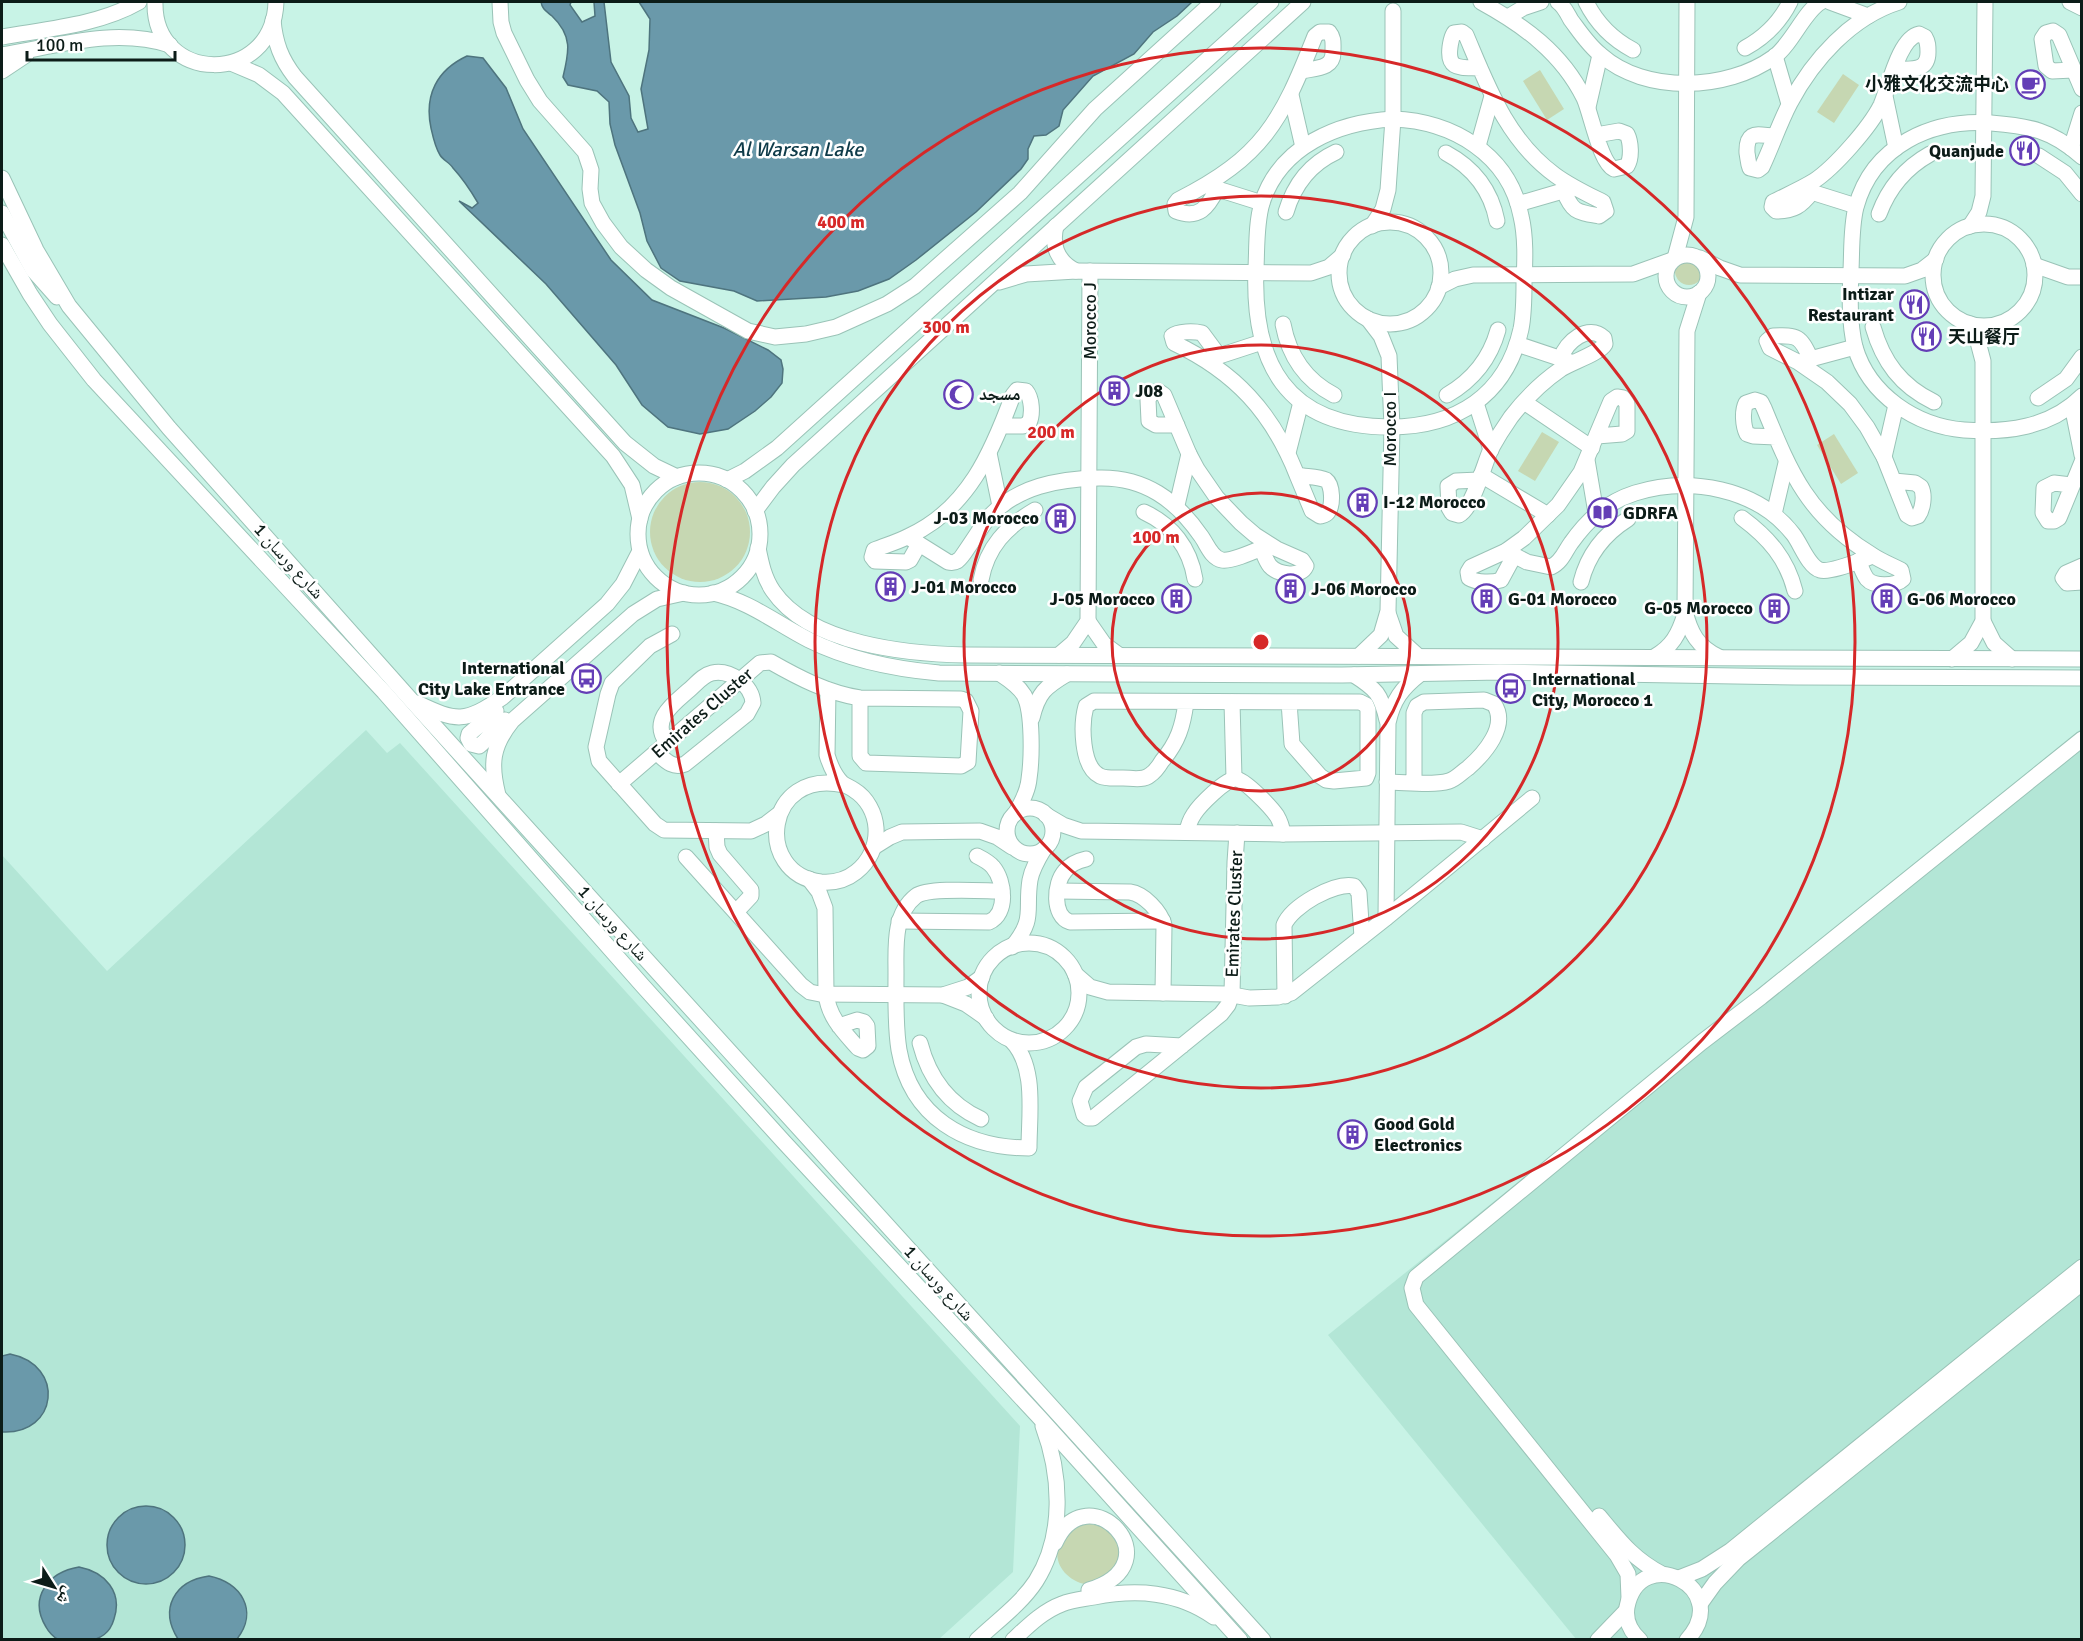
<svg xmlns="http://www.w3.org/2000/svg" width="2083" height="1641" viewBox="0 0 2083 1641" font-family="Signika,'Noto Naskh Arabic','Noto Sans SC',sans-serif">
  <rect width="100%" height="100%" fill="#c8f3e6"/>
  <g fill="#b3e6d6">
    <path d="M2081,729V1639H1576L1328,1335Z"/>
    <path d="M366,730L387,753L400,743L1020,1426L1013,1572L939,1639H2V855L107,971Z"/>
  </g>
  <g fill="#c6d7b2">
    <path d="M1540,70L1564,109L1547,120L1523,81Z"/>
    <path d="M1843,74L1859,85L1834,123L1817,112Z"/>
    <circle cx="1689" cy="271" r="14"/>
    <path d="M1542,432L1559,442L1535,481L1518,471Z"/>
    <path d="M1834,434L1858,473L1841,484L1817,445Z"/>
    <circle cx="700" cy="532" r="50"/>
    <path d="M1082,1522L1109,1528L1120,1546L1117,1568L1090,1585C1068,1583 1050,1563 1060,1541C1064,1533 1076,1527 1082,1522Z"/>
  </g>
  <g fill="#6a99aa" stroke="#4e747e" stroke-width="1.5">
    <path d="M541,2H571L570,5L582,22L595,16L594,2H604L611,62L629,96L631,118L638,132L648,129L641,89L649,50L650,19L639,2H1192L1177,16L1153,32L1134,54L1093,76L1063,110L1059,126L1046,135L1034,136L1028,149V159L1021,169L976,212L916,260L889,279L858,291L826,297L757,301L734,291L680,281L661,268L647,241L640,213L615,145L610,124L609,102L597,91L568,85L563,77C569,52 573,36 552,16C546,11 542,9 541,2Z"/>
    <path d="M467,56L483,58L506,88L523,129L611,260L652,300L724,328L768,350L781,360L783,369L782,383L771,397L755,411L728,429L700,434L668,427L642,405L616,365L546,284L459,201L472,208L478,203C471,191 463,179 453,168C450,163 443,160 440,155C435,147 433,137 431,128C424,95 437,70 467,56Z"/>
    <path d="M10,1354C66,1365 58,1435 2,1432V1356Z"/>
    <circle cx="146" cy="1545" r="39"/>
    <path d="M79,1567C105,1572 123,1592 114,1619C110,1633 100,1640 87,1640C79,1640 66,1641 59,1640C54,1638 48,1631 46,1627C28,1597 49,1572 79,1567Z"/>
    <path d="M209,1576C241,1582 259,1611 237,1639H178C159,1609 174,1581 209,1576Z"/>
  </g>
  <g fill="none" stroke-linecap="round" stroke-linejoin="round">
    <defs>
      <g id="minor">
        <path d="M155,2C153,84 273,87 276,2"/>
        <path d="M500,2L501,22L504,33L527,80L540,101L585,152L591,170L590,189L592,203L603,223L621,247L646,270L671,288L748,331L775,337L806,334L836,327L887,304L915,286L1020,193L1095,109L1213,2"/>
        <path d="M1481,2C1523,25 1562,53 1584,98C1591,113 1600,163 1614,169L1627,166C1632,158 1631,142 1627,134L1619,131L1596,135"/>
        <path d="M1558,2C1564,6 1567,13 1571,20C1580,32 1589,46 1601,55C1645,94 1727,91 1774,57C1792,44 1805,10 1821,2"/>
        <path d="M1586,2C1597,24 1612,39 1633,50"/>
        <path d="M1830,2L1868,16"/>
        <path d="M2070,2L2082,8"/>
        <path d="M1508,17L1523,8L1541,2"/>
        <path d="M273,20C275,43 281,59 295,77L625,443L654,466L677,477"/>
        <path d="M2,37C47,29 99,25 139,2"/>
        <path d="M1745,48C1765,37 1780,22 1790,2"/>
        <path d="M2,55C57,46 115,27 170,45"/>
        <path d="M1775,56L1789,104"/>
        <path d="M231,63L259,75L283,93L613,456L632,485L640,519"/>
        <path d="M1480,68C1461,67 1447,71 1450,47C1451,41 1451,38 1454,33L1462,32L1466,35C1488,87 1507,140 1555,175C1570,186 1587,194 1603,202L1606,211L1599,216C1577,212 1572,212 1564,191"/>
        <path d="M2073,70L2052,71L2046,66L2042,39L2046,33L2053,31L2059,35L2082,89"/>
        <path d="M2,71L26,55"/>
        <path d="M1291,95L1303,147"/>
        <path d="M1885,96L1896,148"/>
        <path d="M1588,107L1600,55"/>
        <path d="M1393,119C1452,121 1509,154 1521,216C1526,237 1525,261 1524,282C1524,298 1524,314 1521,329C1506,396 1456,427 1390,427C1286,427 1252,363 1256,268C1257,247 1256,223 1262,203C1280,146 1338,122 1393,119Z"/>
        <path d="M1774,136C1757,135 1746,130 1747,153C1748,158 1748,163 1750,168L1758,170L1762,167C1772,146 1779,124 1790,103C1813,60 1851,17 1899,2"/>
        <path d="M1478,146L1492,96"/>
        <path d="M2071,148L2082,113"/>
        <path d="M1446,153C1474,168 1491,190 1497,221"/>
        <path d="M2039,156L2065,173L2082,194"/>
        <path d="M2082,157C2052,130 2029,126 1991,123C1932,119 1873,145 1856,207C1851,227 1852,249 1851,270C1850,294 1849,323 1855,347C1869,395 1916,426 1964,430C2006,433 2050,428 2082,396"/>
        <path d="M2,178L36,250L69,306L169,428L411,700L1263,1640"/>
        <path d="M1208,186L1262,203"/>
        <path d="M1217,189C1208,207 1199,220 1176,211L1175,204L1178,200C1263,157 1281,122 1315,36L1320,32H1329C1334,38 1333,43 1333,51C1334,69 1316,68 1301,71"/>
        <path d="M1805,190L1856,206"/>
        <path d="M1812,192C1801,206 1794,211 1776,211L1772,207L1773,202C1787,195 1801,189 1814,181C1835,167 1870,127 1881,105C1889,87 1899,38 1919,34L1925,37C1928,42 1928,46 1928,52C1928,73 1910,68 1894,70"/>
        <path d="M1518,204L1573,188"/>
        <path d="M1286,212C1294,185 1310,164 1336,152"/>
        <path d="M2,213L33,270L57,297"/>
        <path d="M1879,214C1889,187 1905,168 1930,154"/>
        <circle cx="1390" cy="273" r="51"/>
        <circle cx="1984" cy="275" r="51"/>
        <path d="M1056,226C1051,246 1058,262 1076,271"/>
        <path d="M1372,226L1383,209L1388,190L1393,119V11"/>
        <path d="M1970,226L1979,212L1983,196L1985,2"/>
        <path d="M2,245L30,294L50,324L94,380L384,692L642,985L783,1141L1039,1417L1240,1640"/>
        <circle cx="1687" cy="276" r="21"/>
        <path d="M1675,258L1686,217L1687,2"/>
        <path d="M1700,258L1720,268L1740,275L1905,276L1922,270L1936,259"/>
        <path d="M2034,265L2068,277H2082"/>
        <path d="M999,282L1026,274L1076,271L1311,273L1329,267L1343,255"/>
        <path d="M1439,287L1455,279L1473,275L1633,274L1672,260"/>
        <path d="M1699,293L1687,331L1685,611C1690,633 1698,647 1719,657"/>
        <path d="M1283,324C1289,356 1305,380 1334,395"/>
        <path d="M1873,327C1883,362 1901,386 1934,402"/>
        <path d="M1517,344L1571,362"/>
        <path d="M1219,356L1202,333C1194,331 1178,331 1172,336L1174,343C1235,372 1272,412 1297,475C1305,477 1318,476 1326,480C1333,485 1333,506 1328,512C1326,515 1324,515 1320,516L1312,511L1297,475"/>
        <path d="M1210,359L1262,342"/>
        <path d="M1811,359C1800,336 1798,335 1773,336L1767,341L1770,348L1798,362L1827,382L1850,404L1867,427L1884,457L1907,515L1912,518L1918,516C1923,509 1925,495 1921,487L1915,483L1894,481"/>
        <path d="M1803,361L1855,347"/>
        <path d="M1447,395C1473,380 1490,359 1498,330"/>
        <path d="M2038,398L2066,379L2082,357"/>
        <path d="M1524,402L1592,448"/>
        <path d="M1476,403L1491,450"/>
        <path d="M2072,405L2082,455"/>
        <path d="M1177,425H1156L1149,421L1148,400L1151,394L1158,391L1164,395L1189,454L1197,469L1217,498L1241,523L1255,535L1277,549L1302,560L1306,566C1301,578 1278,575 1270,566C1266,561 1264,554 1261,548"/>
        <path d="M1776,437L1753,436L1747,434C1743,426 1742,411 1746,403L1755,400L1761,402L1764,408C1791,474 1808,516 1872,555C1881,561 1891,565 1901,570L1903,579C1896,586 1874,587 1867,579C1863,574 1861,566 1858,561"/>
        <path d="M989,453L1000,506"/>
        <path d="M1288,453L1301,402"/>
        <path d="M1884,457L1896,405"/>
        <path d="M1587,460L1596,513"/>
        <circle cx="699" cy="534" r="61"/>
        <path d="M1481,475L1548,515"/>
        <path d="M727,480L745,471L777,448L1271,2"/>
        <path d="M1479,480L1456,481L1448,486L1449,508L1452,513L1459,515C1473,508 1484,464 1491,449C1497,438 1504,427 1511,417C1525,399 1542,382 1561,369C1572,362 1600,353 1605,344L1604,338C1588,323 1566,342 1561,358"/>
        <path d="M2071,485L2054,483L2044,488L2043,513L2048,521H2054L2059,518L2082,462"/>
        <path d="M1177,505L1189,454"/>
        <path d="M755,511L773,487L793,465L1303,2"/>
        <path d="M1144,512C1172,525 1190,548 1195,579"/>
        <path d="M1774,514L1786,463"/>
        <path d="M1742,518C1769,538 1787,559 1795,591"/>
        <path d="M908,537L948,562C952,563 954,563 957,561C962,559 982,525 989,517C1018,486 1058,479 1099,478C1145,477 1176,500 1201,536C1207,544 1211,558 1222,560C1232,562 1259,549 1269,545"/>
        <path d="M919,544L910,560L906,562L875,561L872,557L874,550C886,545 898,542 909,536C968,509 992,452 1013,395L1017,390L1026,391C1032,398 1033,414 1029,423L1023,426H1001"/>
        <path d="M758,548C761,563 764,578 773,591C810,645 908,654 967,655L2082,659"/>
        <path d="M1506,551L1527,562L1551,567C1562,562 1565,551 1571,543C1588,519 1607,502 1635,493C1689,476 1757,488 1793,534C1801,544 1808,566 1820,570C1831,573 1861,560 1873,556"/>
        <path d="M1514,556L1501,580C1492,583 1477,583 1469,578L1468,572L1471,567L1506,551L1524,538L1558,505L1581,472L1611,401L1617,397L1623,398L1627,404V431L1622,434L1597,436"/>
        <path d="M2082,566L2066,573L2063,578L2067,583L2082,582"/>
        <path d="M981,580C987,547 1006,527 1035,510"/>
        <path d="M1581,582C1588,554 1604,534 1628,519"/>
        <path d="M713,593C749,601 776,623 809,640C849,660 894,669 939,673L1342,675L1500,672L1796,677L2082,678"/>
        <path d="M1388,613L1396,636L1418,656"/>
        <path d="M1088,621L1104,644L1119,655"/>
        <path d="M1983,621L1994,643L2012,659"/>
        <path d="M672,634L650,646L612,683L608,694L596,747L599,761L655,824L664,830L751,831L766,824L779,814"/>
        <path d="M1059,655L1073,643L1088,621L1090,271"/>
        <path d="M1359,656L1381,635L1388,611L1392,427L1389,356L1381,336L1368,319"/>
        <path d="M1654,657C1672,647 1679,634 1685,614"/>
        <path d="M1952,659L1971,643L1983,621V361L1978,342L1970,324"/>
        <path d="M999,673C1008,679 1018,685 1024,695C1033,711 1032,759 1029,779C1028,791 1021,804 1015,814"/>
        <path d="M1354,675C1376,689 1381,694 1387,720"/>
        <path d="M828,690L827,755C830,765 834,775 842,783C846,786 850,787 854,790C867,798 875,813 876,828C877,846 869,862 856,872C846,880 833,883 821,882C753,874 765,767 844,785"/>
        <path d="M1186,702C1183,726 1178,742 1162,761C1159,766 1155,772 1150,775C1143,781 1131,778 1123,778C1115,778 1107,779 1100,776C1081,767 1081,724 1086,706L1094,701L1360,702L1366,705L1368,710V773L1366,778L1334,781L1326,780L1320,776L1292,744L1289,702"/>
        <path d="M1232,702L1234,778"/>
        <path d="M417,703C457,722 465,723 503,697L607,604L623,584L640,551"/>
        <path d="M496,711L469,734L468,738L471,744L479,746C489,739 495,727 505,720"/>
        <path d="M1032,718C1038,693 1045,687 1067,674"/>
        <path d="M656,752C665,760 672,769 685,764L747,714L753,703C752,685 730,669 712,673C703,675 696,684 689,690C673,704 650,720 667,743"/>
        <path d="M1387,782C1405,782 1432,786 1449,781C1456,779 1462,772 1468,768C1484,754 1509,726 1494,704L1484,700L1424,702L1417,706L1414,713V782"/>
        <path d="M619,784L760,663L771,662C799,678 828,693 860,698L961,699L966,701L971,711L968,762L961,766L866,763L860,756V698"/>
        <path d="M498,795C490,764 492,746 512,721L633,614L657,599L684,593"/>
        <circle cx="1030" cy="831" r="23"/>
        <path d="M1046,815L1063,825L1081,831L1283,834L1461,832L1483,839"/>
        <path d="M716,831L717,847L720,854L751,890V896L736,912"/>
        <path d="M1187,832C1188,826 1190,820 1194,814C1199,806 1226,778 1236,779C1245,780 1271,807 1277,816C1280,821 1282,827 1283,834"/>
        <path d="M874,847L890,837L902,832L980,831L997,837L1012,847"/>
        <path d="M686,857L801,985L810,992L820,994L943,995L968,987L982,977"/>
        <path d="M1086,859C1077,861 1070,864 1065,871C1054,883 1052,916 1070,922L1163,921"/>
        <path d="M809,879L819,892L825,908L826,994C829,1018 843,1031 858,1048L863,1050L868,1046L867,1026L864,1022L857,1020L839,1026"/>
        <path d="M1002,891C984,891 928,887 916,896C893,914 896,947 896,973C896,998 895,1026 899,1050C911,1117 965,1148 1029,1148C1029,1114 1037,1066 1011,1040"/>
        <path d="M1058,891L1130,892C1144,894 1160,911 1164,925L1163,993"/>
        <path d="M1386,918L1388,723C1393,700 1402,688 1420,674"/>
        <path d="M899,921L989,922C1008,914 1005,881 993,867C989,862 983,859 977,856"/>
        <circle cx="1029" cy="993" r="50"/>
        <path d="M1012,947C1036,918 1025,911 1030,880C1032,869 1038,859 1044,849"/>
        <path d="M1075,974L1090,987L1108,992L1227,994L1249,998L1278,997L1291,993L1386,918L1532,798"/>
        <path d="M943,995L966,1004L986,1018"/>
        <path d="M1285,996L1284,925C1292,906 1334,882 1354,886L1359,893L1362,937"/>
        <path d="M920,1043C929,1078 948,1104 981,1119"/>
        <path d="M1182,1046L1146,1044L1136,1047L1086,1087L1080,1101L1084,1115L1088,1118H1093L1221,1014L1228,1005L1232,994L1235,862L1237,833"/>
        <path d="M1599,1516C1619,1540 1633,1559 1662,1574"/>
        <path d="M1055,1543C1087,1471 1177,1563 1089,1590"/>
        <path d="M1679,1578L1702,1569L1730,1551L2082,1267"/>
        <path d="M1629,1598L1628,1574L1617,1555L1416,1305L1412,1288L1416,1277L1702,1042L1761,997L2082,739"/>
        <path d="M1700,1604L1715,1583L1738,1559L2082,1283"/>
        <path d="M977,1640C997,1621 1021,1604 1036,1581C1065,1535 1061,1474 1043,1426"/>
        <path d="M1013,1640C1028,1626 1043,1611 1062,1604C1071,1600 1083,1599 1094,1597C1136,1589 1177,1591 1214,1617"/>
        <path d="M1598,1640L1626,1611"/>
        <path d="M1640,1640C1630,1631 1625,1619 1627,1607C1640,1541 1735,1588 1687,1640"/>
      </g>
    </defs>
    <use href="#minor" stroke="#9ac3b7" stroke-width="17"/>
    <use href="#minor" stroke="#fff" stroke-width="15"/>
  </g>
  <g fill="none" stroke="#d62828" stroke-width="3">
    <circle cx="1261" cy="642" r="149"/>
    <circle cx="1261" cy="642" r="297"/>
    <circle cx="1261" cy="642" r="446"/>
    <circle cx="1261" cy="642" r="594"/>
  </g>
  <defs>
    <symbol id="cafe-ring" viewBox="-11 -11 22 22"><circle r="9.5" fill="#fff" stroke="#643eb6" stroke-width="1.5"/><path d="M-5.5-4.5H6V0H3Q3 3.5 0 3.5H-2.5Q-5.5 3.5-5.5 0ZM3-3.2v2h1.7v-2ZM-6 4.5H4V6H-6Z" fill="#643eb6"/></symbol>
    <symbol id="restaurant-ring" viewBox="-11 -11 22 22"><circle r="9.5" fill="#fff" stroke="#643eb6" stroke-width="1.5"/><path d="M-5-6h1v4h1v-4h1v4h1v-4h1v5L-1.5 .5V6h-2V.5L-5-1ZM5-6V6H3V1.5H1.5Q1.5-4 5-6Z" fill="#643eb6"/></symbol>
    <symbol id="building-ring" viewBox="-11 -11 22 22"><circle r="9.5" fill="#fff" stroke="#643eb6" stroke-width="1.5"/><path d="M-4-6H4V6H1V3H-1V6H-4ZM-2.5-4.3h1.7v1.8h-1.7ZM.8-4.3h1.7v1.8H.8ZM-2.5-1h1.7V.8h-1.7ZM.8-1h1.7V.8H.8Z" fill="#643eb6"/></symbol>
    <symbol id="mosque-ring" viewBox="-11 -11 22 22"><circle r="9.5" fill="#fff" stroke="#643eb6" stroke-width="1.5"/><path d="M3.5-4.9A6 6 0 1 0 3.5 4.9A5 5 0 1 1 3.5-4.9Z" fill="#643eb6"/></symbol>
    <symbol id="library-ring" viewBox="-11 -11 22 22"><circle r="9.5" fill="#fff" stroke="#643eb6" stroke-width="1.5"/><path d="M-6-4Q-3-5.5-.7-3.5V5Q-3 3-6 4ZM6-4Q3-5.5 .7-3.5V5Q3 3 6 4Z" fill="#643eb6"/></symbol>
    <symbol id="bus-ring" viewBox="-11 -11 22 22"><circle r="9.5" fill="#fff" stroke="#643eb6" stroke-width="1.5"/><path d="M-5-6H5V4H4V6H2V4H-2V6H-4V4H-5ZM-3.5-4V0h7V-4ZM-3.5 1.2v1.5H-2V1.2ZM2 1.2v1.5H3.5V1.2Z" fill="#643eb6"/></symbol>
  </defs>
  <g fill-rule="evenodd">
    <use href="#cafe-ring" x="2014" y="68" width="33" height="33"/>
    <use href="#restaurant-ring" x="2008" y="134" width="33" height="33"/>
    <use href="#restaurant-ring" x="1898" y="288" width="33" height="33"/>
    <use href="#restaurant-ring" x="1910" y="320" width="33" height="33"/>
    <use href="#building-ring" x="1098" y="374" width="33" height="33"/>
    <use href="#mosque-ring" x="942" y="378" width="33" height="33"/>
    <use href="#building-ring" x="1346" y="486" width="33" height="33"/>
    <use href="#library-ring" x="1586" y="496" width="33" height="33"/>
    <use href="#building-ring" x="1044" y="502" width="33" height="33"/>
    <use href="#building-ring" x="874" y="570" width="33" height="33"/>
    <use href="#building-ring" x="1274" y="572" width="33" height="33"/>
    <use href="#building-ring" x="1160" y="582" width="33" height="33"/>
    <use href="#building-ring" x="1470" y="582" width="33" height="33"/>
    <use href="#building-ring" x="1870" y="582" width="33" height="33"/>
    <use href="#building-ring" x="1758" y="592" width="33" height="33"/>
    <use href="#bus-ring" x="570" y="662" width="33" height="33"/>
    <use href="#bus-ring" x="1494" y="672" width="33" height="33"/>
    <use href="#building-ring" x="1336" y="1118" width="33" height="33"/>
  </g>
  <g text-anchor="middle" stroke-width="5" stroke-linejoin="round" paint-order="stroke">
    <g font-size="18" font-weight="bold" fill="#0c1c18" stroke="#fff" text-anchor="start">
      <text x="2009" y="90" text-anchor="end">小雅文化交流中心</text>
      <text x="2004" y="157" text-anchor="end">Quanjude</text>
      <text x="1894" y="300" text-anchor="end">Intizar<tspan x="1894" dy="21">Restaurant</tspan></text>
      <text x="1948" y="343">天山餐厅</text>
      <text x="1135" y="397">J08</text>
      <text x="979" y="400">مسجد</text>
      <text x="1383" y="508">I-12 Morocco</text>
      <text x="1623" y="519">GDRFA</text>
      <text x="1039" y="524" text-anchor="end">J-03 Morocco</text>
      <text x="911" y="593">J-01 Morocco</text>
      <text x="1311" y="595">J-06 Morocco</text>
      <text x="1155" y="605" text-anchor="end">J-05 Morocco</text>
      <text x="1508" y="605">G-01 Morocco</text>
      <text x="1907" y="605">G-06 Morocco</text>
      <text x="1753" y="614" text-anchor="end">G-05 Morocco</text>
      <text x="565" y="674" text-anchor="end">International<tspan x="565" dy="21">City Lake Entrance</tspan></text>
      <text x="1532" y="685">International<tspan x="1532" dy="21">City, Morocco 1</tspan></text>
      <text x="1374" y="1130">Good Gold<tspan x="1374" dy="21">Electronics</tspan></text>
    </g>
    <g font-size="18" fill="#0c1c18" stroke="#fff">
      <text transform="translate(1090 321) rotate(-90)" y="6">Morocco J</text>
      <text transform="translate(1390 429) rotate(-90)" y="6">Morocco I</text>
      <text transform="translate(289 561) rotate(48)" y="6">شارع ورسان 1</text>
      <text transform="translate(702 713) rotate(-41)" y="6">Emirates Cluster</text>
      <text transform="translate(1234 914) rotate(-88)" y="6">Emirates Cluster</text>
      <text transform="translate(613 923) rotate(48)" y="6">شارع ورسان 1</text>
      <text transform="translate(939 1283) rotate(48)" y="6">شارع ورسان 1</text>
    </g>
    <g font-size="20" font-style="italic" fill="#0f3b49" stroke="#fff">
      <text x="798" y="156">Al Warsan Lake</text>
    </g>
  </g>
  <circle cx="1261" cy="642" r="9" fill="#d62828" stroke="#fff" stroke-width="3"/>
  <g font-size="18" text-anchor="middle" font-weight="bold" fill="#d62828" stroke="#fff" stroke-width="5" stroke-linejoin="round" paint-order="stroke">
    <text x="841" y="228">400 m</text>
    <text x="946" y="333">300 m</text>
    <text x="1051" y="438">200 m</text>
    <text x="1156" y="543">100 m</text>
  </g>
  <rect width="2083" height="1641" fill="none" stroke="#0c1c18" stroke-width="6"/>
  <g transform="translate(54 1587) rotate(127)" stroke="#ffffff" stroke-width="4.5" paint-order="stroke">
  <path d="M0-4.5L10 22L0 15L-10 22Z" fill="#0c1c18"/>
  <text y="-9" font-size="16" font-weight="bold" text-anchor="middle" fill="#0c1c18">ش</text>
  </g>
  <path d="M27 51v9h148v-9" fill="none" stroke="#0c1c18" stroke-width="3"/>
  <text x="36" y="51" font-size="18" fill="#0c1c18" stroke="#ffffff" stroke-width="4.5" paint-order="stroke">100 m</text>
</svg>
